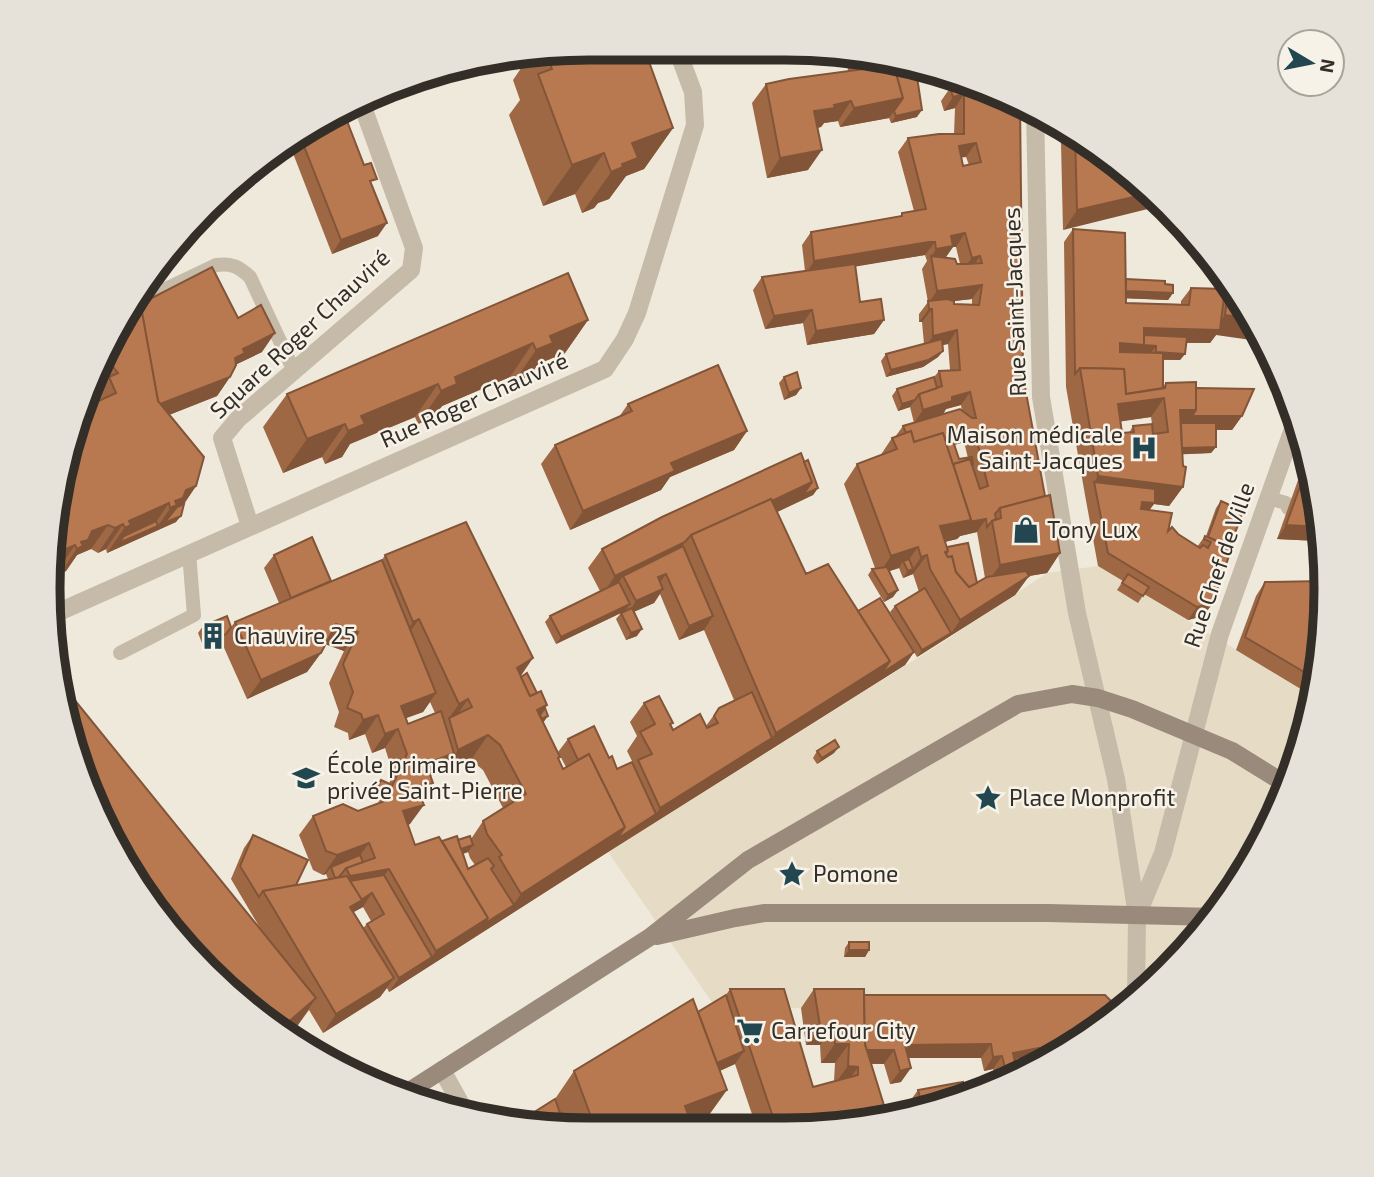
<svg xmlns="http://www.w3.org/2000/svg" width="1374" height="1177" viewBox="0 0 1374 1177" font-family="'Exo 2',sans-serif">
  <rect width="100%" height="100%" fill="#efe9dc"/>
  <path fill="#e6dcc5" d="M1098,566L1314,697L1308,728L1271,828L1215,918L1143,995L1124,1009L716,1008L608,852L946,640L1047,573Z"/>
  <g fill="none" stroke-linecap="round" stroke-linejoin="round">
    <g stroke="#c6baa9" stroke-width="14">
      <path d="M128,307L216,265C231,263 238,266 250,277L294,371"/>
      <path d="M1268,498L1286,503L1288,508"/>
      <path d="M120,653L194,615L189,553"/>
    </g>
    <g stroke="#c6baa9" stroke-width="18">
      <path d="M1035,109L1041,397L1077,613L1116,779L1125,837L1137,916L1136,1000"/>
      <path d="M250,526L222,438L238,419L411,270L414,248L360,99"/>
      <path d="M52,615L605,369L625,339L637,313L695,125L693,92L677,49"/>
      <path d="M1137,916L1163,853L1220,634L1298,415"/>
      <path d="M442,1070L467,1115"/>
    </g>
    <g stroke="#998a7b" stroke-width="18">
      <path d="M657,936L735,918L765,913H1048L1215,917"/>
      <path d="M403,1095L650,937L748,860L1018,704L1072,694L1098,698L1132,709L1232,751L1287,785"/>
    </g>
  </g>
  <g fill="#9f6845" fill-rule="evenodd">
    <path d="M589,47L673,128L644,169L626,176L609,199L598,203L594,208L582,213L575,194L543,206L509,115L520,100L513,80L530,55Z"/>
    <path d="M846,52H856L916,70L917,117L891,123L889,118L840,127L838,121L824,123L821,127L817,128L808,170L767,178L752,103L766,84L848,71Z"/>
    <path d="M961,84L1020,134L1023,376L1045,496L1060,553L1047,573L1029,576L1015,595L917,657L890,612L895,606L919,592L913,574L903,578L899,568L889,571L898,590L893,597L884,602L868,575L872,569L875,568L844,484L857,464L880,456L892,438L895,437L903,426L914,423L910,407L898,411L892,396L897,389L934,377L939,371L950,370L948,344L942,345L943,351L938,357L923,367L886,377L881,361L886,354L924,344L922,322H919V314L928,302L922,269L927,261L925,255L855,266L860,302L884,320L874,334L807,345L803,323L765,329L753,290L762,277L805,271L802,245L811,232L900,217L902,213L914,211L898,152L908,138L954,134L955,108L944,111L941,101L950,88ZM961,157H966L969,165L963,166ZM953,247H956L960,264H957L945,258ZM972,299V305L954,304V301ZM961,405L962,411L943,414L946,409ZM964,442L968,458L959,459L954,445ZM977,532L985,578L977,583L947,547L945,542L957,539L960,536Z"/>
    <path d="M342,108L372,186L378,236L332,254L289,143Z"/>
    <path d="M1061,126L1115,159L1063,230L1061,143Z"/>
    <path d="M1073,229L1126,279L1165,284L1173,293L1168,300L1126,298V303L1181,304V301L1191,288L1222,289L1228,281L1254,318L1216,335L1210,343H1186L1185,354L1180,360H1163V387L1166,383L1196,388L1242,416L1232,430H1216V447L1211,453L1182,454L1183,487L1169,506L1154,504L1149,510L1168,531L1178,534L1197,547L1205,536H1206L1216,508L1221,501L1230,547L1213,603L1203,616L1188,620L1144,594L1138,603L1117,590L1123,581L1098,566L1085,495L1066,387L1064,242ZM1151,417L1152,424L1133,426L1129,433H1122L1120,421Z"/>
    <path d="M1207,252L1220,270L1203,269V258Z"/>
    <path d="M140,304L238,318L262,352L237,364L230,377L217,396L169,415L196,486L184,504L176,522L107,553L106,549L98,553L91,549L77,555L66,571L52,577L93,404L92,402L98,393L89,381L129,306Z"/>
    <path d="M588,320L565,353L538,364L530,376L513,383L510,377L442,406L434,417L418,424L415,417L350,444L342,457L325,464L322,457L283,473L263,427L287,394Z"/>
    <path d="M784,377L801,388L796,395L784,400L779,383Z"/>
    <path d="M628,404L747,431L734,450L670,477L661,490L570,530L541,464L555,445L619,417Z"/>
    <path d="M1307,455L1322,517L1324,566H1317L1318,541L1277,539Z"/>
    <path d="M804,462L818,488L813,495L777,512L805,572H809L858,611L914,652L905,665L608,852L389,992L387,988L380,997L323,1033L309,1010L293,1032L286,1037L206,971L263,933L231,879L244,848L253,835L296,885L328,879L326,874L323,875L313,870L299,835L313,816L358,811L380,802L371,798L381,780L389,784L393,773L385,748L372,753L365,734L349,740L348,733L334,727L339,712L329,683L344,651L325,644L321,653L307,672L247,699L221,641L204,648L198,633L203,626L231,627L235,622L279,603L264,568L274,555L331,581L382,560L385,555L521,676L547,705L545,708L543,723L563,769L566,767L558,752L568,739L609,758L617,769L634,765L627,751L637,736L630,722L644,703L671,726L673,730L706,726L719,708L734,700L704,630L679,640L660,594L654,603L633,612L637,636L626,640L616,619L621,613L556,644L545,622L550,616L600,591L588,568L602,549ZM430,702L435,713L408,724L406,718L423,712ZM471,760L483,770L503,808L483,821L471,839L442,841L415,845L408,825L410,824L422,799L430,776L440,772L441,775ZM468,852L470,858L475,865L468,869L463,854ZM363,907L371,921L367,924L363,928L353,912Z"/>
    <path d="M1265,582L1326,624L1314,697L1236,650L1256,596Z"/>
    <path d="M817,751L834,753L817,764L813,758Z"/>
    <path d="M849,942L869,950L865,957H844L845,948Z"/>
    <path d="M730,989L813,1087L834,1081L835,1063H821L820,1045H806L801,1008L814,989L864,995L1061,1053L1053,1055L1055,1058L1028,1070L1030,1066L1029,1062L1022,1063L1023,1072L997,1084L993,1069L984,1071L981,1058H908L901,1082L890,1084L884,1064H871L821,1129H757L735,1064L720,1071L699,1129L588,1130L526,1124L533,1113L555,1099L574,1071L698,1012L726,995Z"/>
    <path d="M918,1090L960,1101L911,1111L908,1104Z"/>
  </g>
  <g fill="#825538">
    <path d="M895,64L914,70L886,77L888,65Z"/>
    <path d="M964,94L955,108L944,111L953,97Z"/>
    <path d="M903,98L889,118L840,127L854,108Z"/>
    <path d="M851,101L838,121L824,123L821,127L801,131L814,111L834,105Z"/>
    <path d="M922,110L917,117L891,123L896,116Z"/>
    <path d="M673,128L644,169L626,176L609,199L598,203L594,208L582,213L632,143Z"/>
    <path d="M976,143L966,157L949,159L959,146Z"/>
    <path d="M822,150L808,170L767,178L780,158Z"/>
    <path d="M604,153L575,194L543,206L572,165Z"/>
    <path d="M1151,193L1164,205L1063,230L1077,210Z"/>
    <path d="M387,223L378,236L332,254L341,240Z"/>
    <path d="M965,233L956,247H953L944,260L931,257L936,249L951,236Z"/>
    <path d="M935,242L925,255L805,275L814,261Z"/>
    <path d="M980,256L971,269L962,271L972,258Z"/>
    <path d="M1207,262H1214L1220,270L1203,269Z"/>
    <path d="M982,285L972,299L928,304L937,291Z"/>
    <path d="M1121,291L1173,293L1168,300L1116,298Z"/>
    <path d="M929,309H932L922,322H919Z"/>
    <path d="M812,310L803,323L765,329L774,316Z"/>
    <path d="M1225,315L1255,319L1265,342L1216,335L1210,343L1139,342L1144,328L1214,330Z"/>
    <path d="M588,320L565,353L538,364L530,376L513,383L536,350L550,336Z"/>
    <path d="M884,320L874,334L807,345L816,331Z"/>
    <path d="M957,330L948,344L924,349L933,336Z"/>
    <path d="M275,333L262,352L237,364L232,372L222,377L243,349Z"/>
    <path d="M533,343L510,377L442,406L434,417L418,424L441,391L455,377Z"/>
    <path d="M1120,343L1156,346L1151,353L1139,352L1134,358L1111,357Z"/>
    <path d="M943,351L938,357L923,367L886,377L891,370Z"/>
    <path d="M1156,353L1185,354L1180,360L1151,359Z"/>
    <path d="M230,377L217,396L141,426L154,406Z"/>
    <path d="M438,384L415,417L350,444L342,457L325,464L348,431L361,416Z"/>
    <path d="M801,388L796,395L784,400L789,393Z"/>
    <path d="M970,392L961,405L946,409L943,414L914,423L923,410L952,397Z"/>
    <path d="M1164,398L1151,417L1104,424L1122,400Z"/>
    <path d="M915,400L910,407L898,411L902,404Z"/>
    <path d="M1180,410H1196L1242,416L1232,430L1172,429Z"/>
    <path d="M345,424L322,457L283,473L307,439Z"/>
    <path d="M974,429L964,442L937,450L910,448Z"/>
    <path d="M747,431L734,450L670,477L661,490L570,530L583,511L671,463Z"/>
    <path d="M1216,447L1211,453L1168,455L1173,448Z"/>
    <path d="M1098,476L1183,487L1169,506L1154,504L1145,516L1094,482Z"/>
    <path d="M812,482L818,488L813,495L697,550L692,539Z"/>
    <path d="M196,486L179,511L181,516L176,522L107,553L129,521L169,503L152,528L158,526L175,501L186,490Z"/>
    <path d="M986,519L977,532L960,536L957,539L927,546L940,526L971,520Z"/>
    <path d="M123,524L106,549L98,553L115,528Z"/>
    <path d="M108,525L91,549L77,555L66,571L60,574L81,542L92,531Z"/>
    <path d="M1286,525L1322,527L1323,535L1318,541L1277,539Z"/>
    <path d="M685,542L673,560L623,576L614,589L602,595L615,576Z"/>
    <path d="M75,545L58,570L52,572V555Z"/>
    <path d="M918,547L905,565L903,561L899,568L878,575L891,556Z"/>
    <path d="M1060,553L1047,573L1029,576L1015,595L917,657L922,650L951,633L1000,565Z"/>
    <path d="M927,555L913,574L903,578L908,571L913,569L921,557Z"/>
    <path d="M1323,557L1324,566H1317Z"/>
    <path d="M64,567L60,574L52,577V572Z"/>
    <path d="M666,574L657,587L658,577Z"/>
    <path d="M663,589L654,603L627,615L636,601Z"/>
    <path d="M898,590L893,597L884,602L888,595Z"/>
    <path d="M1213,603L1203,616L1188,620L1197,607Z"/>
    <path d="M630,604L625,611L556,644L561,637Z"/>
    <path d="M713,616L704,630L679,640L689,626Z"/>
    <path d="M419,619L401,644L396,647L413,622Z"/>
    <path d="M336,624L358,632L344,651L322,643Z"/>
    <path d="M642,629L637,636L626,640L631,633Z"/>
    <path d="M226,634L221,641L204,648L209,641Z"/>
    <path d="M914,652L905,665L608,852L389,992L399,978L432,957L436,951L488,918L513,905L521,894L625,827L656,814L660,808L772,738L776,733L890,661Z"/>
    <path d="M321,653L307,672L247,699L261,680Z"/>
    <path d="M533,658L516,683L517,668Z"/>
    <path d="M436,693L423,712L387,725L401,706Z"/>
    <path d="M468,699L451,724L449,718L459,704Z"/>
    <path d="M547,705L535,723L548,716L543,723L520,735L537,710Z"/>
    <path d="M378,715L365,734L349,740L363,720Z"/>
    <path d="M398,729L385,748L372,753L385,734Z"/>
    <path d="M488,735L471,760L441,775L458,750Z"/>
    <path d="M839,747L834,753L817,764L822,758Z"/>
    <path d="M454,753L440,772L412,783L426,764Z"/>
    <path d="M433,783L419,802L411,805L424,786Z"/>
    <path d="M424,805L410,824L390,831L403,811Z"/>
    <path d="M369,843L355,862L331,867L326,874L323,875L337,855Z"/>
    <path d="M473,845L468,852L450,858L455,852Z"/>
    <path d="M389,869L375,888L344,884L350,876Z"/>
    <path d="M372,893L363,907L354,912L350,907L355,903Z"/>
    <path d="M849,950H869L865,957H844Z"/>
    <path d="M394,978L380,997L323,1033L336,1014Z"/>
    <path d="M316,998L293,1032L286,1037L278,1031Z"/>
    <path d="M820,1026H833L820,1045H806Z"/>
    <path d="M1083,1038L1061,1053L1052,1055L1048,1061L1046,1049L1056,1043Z"/>
    <path d="M835,1044H849L835,1063H821Z"/>
    <path d="M991,1044L981,1058H896L905,1045Z"/>
    <path d="M1039,1048L1029,1062L1010,1065L1009,1059L1004,1066L1013,1053Z"/>
    <path d="M860,1050H894L884,1064L851,1063Z"/>
    <path d="M744,1051L735,1064L682,1087L691,1074Z"/>
    <path d="M1002,1056L993,1069L984,1071L993,1057Z"/>
    <path d="M848,1066L858,1067L845,1086L834,1085Z"/>
    <path d="M911,1068L901,1082L890,1084L900,1071Z"/>
    <path d="M727,1090L699,1129H668L685,1106Z"/>
    <path d="M641,1123L636,1130H627Z"/>
  </g>
  <g fill="#b97950" stroke="#825538" stroke-width="2" fill-rule="evenodd">
    <path d="M589,47L644,48L673,128L632,143L638,158L622,164L623,167L611,172L604,153L572,165L538,74L552,69L546,53Z"/>
    <path d="M857,52L895,64L889,66L859,70Z"/>
    <path d="M894,65L903,98L854,108L851,101L834,105L835,108L814,111L822,150L780,158L766,84L789,79Z"/>
    <path d="M906,67L916,70L922,110L896,116L894,111L903,98L895,69Z"/>
    <path d="M961,84L1020,102L1023,376L1045,496L1000,508L995,514L996,519L992,521L987,527L986,519L969,522L971,520L953,464L970,459L980,489L988,486L974,429L944,438L943,433L914,442L911,431L906,433L903,426L960,409L972,418H976L970,392L952,397V401L923,410L919,394L942,386L939,371L960,370L957,330L933,336L932,309H929L928,301L947,299L954,301V304L979,305L982,285L937,291L931,256L955,259L957,264H967L982,263L980,256L972,258L965,233L951,236L953,246L936,249L935,242H929L814,261L811,232L902,216V213L926,209L908,138L939,134H964V94L953,97L950,88ZM976,143L981,162L963,166L959,146Z"/>
    <path d="M342,108L364,165L371,163L377,179L370,181L387,223L341,240L300,136Z"/>
    <path d="M1075,134L1115,159L1151,193L1077,210Z"/>
    <path d="M1073,229L1125,233L1126,303L1189,305L1191,288L1225,289L1220,330L1144,328V345L1120,343V352L1163,353V388L1126,394L1124,369L1080,368L1075,374Z"/>
    <path d="M1208,253L1214,262H1207Z"/>
    <path d="M855,264L860,302L881,299L884,320L816,331L812,310L774,316L762,277Z"/>
    <path d="M212,267L238,318L261,305L275,333L243,349L245,353L235,358L236,365L230,377L160,404L158,401L140,304Z"/>
    <path d="M568,273L588,320L550,336L553,343L536,350L533,343L455,377L457,384L441,391L438,384L361,416L365,424L348,431L345,424L307,439L287,394Z"/>
    <path d="M1126,279L1165,281V284L1173,285V293L1126,291Z"/>
    <path d="M1229,283L1254,318L1255,319L1225,315Z"/>
    <path d="M140,301L158,401L204,457L196,486L186,490L183,498L175,501L177,505L170,508L169,503L129,521L131,525L125,528L123,524L115,528L108,525L92,531L88,540L81,542L83,546L77,549L75,545L52,555V517L81,409L116,393L109,377L118,373L103,354L119,325L122,323L121,321L129,306Z"/>
    <path d="M1144,335L1187,337L1185,354L1156,352V346L1143,345H1144Z"/>
    <path d="M942,339L943,351L928,360L891,370L886,354Z"/>
    <path d="M718,365L747,431L671,463L675,471L583,511L555,445L632,411L628,404Z"/>
    <path d="M1080,368L1124,369L1126,394L1165,388L1166,383L1196,382V410H1180L1183,466L1186,467L1183,487L1098,476ZM1164,398L1168,432L1153,434L1152,424L1133,426L1134,432L1122,433L1118,404Z"/>
    <path d="M797,372L801,388L789,393L784,377Z"/>
    <path d="M934,377L937,388L919,394L915,400L902,404L897,389Z"/>
    <path d="M1196,388L1254,389L1242,416H1192L1196,410Z"/>
    <path d="M1181,423H1216V447L1182,448Z"/>
    <path d="M911,431L914,442L943,433L971,520L940,526L948,551L945,552L948,557L952,556L956,572L969,587L987,577L1026,571L1029,576L960,620L930,569L927,555L921,557L918,547L891,556L857,464L897,449L892,438Z"/>
    <path d="M953,441L959,459L972,457L973,464H972L970,459L953,464L946,443Z"/>
    <path d="M801,453L812,482L772,501L771,499L691,535L685,542L615,576L602,549L662,517Z"/>
    <path d="M808,460L818,488L803,495L812,482L804,462Z"/>
    <path d="M1309,462L1322,517V527L1286,525Z"/>
    <path d="M1094,482L1155,489V503L1142,502L1141,509L1172,513L1168,531L1172,527L1178,534L1200,548L1203,545L1208,548L1211,542L1204,539L1205,536L1232,547L1213,603L1197,607L1108,553Z"/>
    <path d="M1050,495L1060,553L1000,565L992,521L1001,518L1000,508Z"/>
    <path d="M771,499L806,574L828,564L890,661L776,733L691,535Z"/>
    <path d="M1221,501L1243,511L1230,547L1208,537Z"/>
    <path d="M184,504L181,516L164,523L177,507Z"/>
    <path d="M156,521L158,526L119,543L124,536Z"/>
    <path d="M466,522L533,658L517,668L530,696L541,691L547,705L537,710L560,757L558,758L563,769L589,754L625,827L521,894L499,857L502,855L487,834L483,821L526,794L500,745L488,735L458,750L449,718L472,707L468,699L459,704L419,619L413,622L385,555Z"/>
    <path d="M312,537L331,581L291,598L274,555Z"/>
    <path d="M968,543L977,583L969,587L956,572L952,556L948,557L946,554L948,551L947,547Z"/>
    <path d="M683,546L713,616L689,626L666,574L658,577L663,589L636,601L623,576Z"/>
    <path d="M909,559L913,569L908,571L903,561Z"/>
    <path d="M382,560L436,693L401,706L408,724L441,711L454,753L426,764L433,783L424,786L420,796L424,805L403,811L415,845L439,837L488,918L436,951L389,869L350,876L346,868L375,858L369,843L337,855L326,851L313,816L343,804L358,811L385,801L407,754L398,729L385,734L378,715L363,720L361,714L347,708L353,692L343,664L358,632L336,624L321,653L261,680L235,622Z"/>
    <path d="M63,563L64,567L52,572V568Z"/>
    <path d="M887,567L898,590L888,595L872,569Z"/>
    <path d="M1128,574L1149,587L1143,596L1122,583Z"/>
    <path d="M1324,581L1326,624L1316,679L1245,637L1265,582Z"/>
    <path d="M619,582L630,604L561,637L550,616Z"/>
    <path d="M925,588L951,633L922,650L895,606Z"/>
    <path d="M880,598L914,652L882,673L890,661L858,611Z"/>
    <path d="M632,608L642,629L631,633L621,613Z"/>
    <path d="M227,616L231,627L226,634L209,641L203,626Z"/>
    <path d="M527,673L537,693L530,696L521,677Z"/>
    <path d="M56,677L316,998L278,1031L206,971L138,889L76,763Z"/>
    <path d="M752,692L772,738L660,808L638,760L652,754L640,732L655,724L644,703L659,696L673,723L670,724L673,730L700,714L707,728L718,723L714,716L719,708Z"/>
    <path d="M545,708L548,716L542,719L540,715Z"/>
    <path d="M594,726L609,758L612,756L617,769L632,762L656,814L617,839L625,827L589,754L578,760L568,739Z"/>
    <path d="M835,740L839,747L822,758L817,751Z"/>
    <path d="M381,780L390,784L385,796L375,791Z"/>
    <path d="M253,835L308,860L296,885L263,891L259,897L240,866Z"/>
    <path d="M457,836L468,869L488,858L494,866L491,869L514,905L484,924L488,918L442,841Z"/>
    <path d="M470,836L473,845L461,849L458,840Z"/>
    <path d="M360,855L363,862L346,868L339,877L335,878L331,867Z"/>
    <path d="M384,875L432,957L399,978L367,924L384,914L372,893L361,900L350,881Z"/>
    <path d="M347,876L362,900L350,907L394,978L336,1014L263,891Z"/>
    <rect x="849" y="942" width="20" height="8"/>
    <path d="M730,989H784L813,1087L858,1075V1067L848,1066L849,1044H835L833,1026H820L814,989H864L865,1044L887,1115L821,1129H777Z"/>
    <path d="M726,995L744,1051L717,1063L698,1012Z"/>
    <path d="M864,995H1105L1117,1007V1014L1083,1038L1056,1043L1057,1048L1046,1049L1048,1061L1039,1065L1037,1055H1040L1039,1048L1013,1053L1018,1075L1008,1079L1002,1056L993,1057L991,1044L905,1045L911,1068L900,1071L894,1050H867L865,1044Z"/>
    <path d="M693,999L727,1090L685,1106L692,1125L680,1129H643L641,1123L627,1130H596L574,1071Z"/>
    <path d="M1053,1054L1055,1058L1048,1061L1047,1055Z"/>
    <path d="M1021,1057L1023,1072L1018,1075L1015,1058Z"/>
    <path d="M963,1082L967,1098L960,1101L923,1108L918,1090Z"/>
    <path d="M555,1099L565,1127L538,1125L533,1113Z"/>
  </g>
  <defs>
    <symbol id="hospital-bare" viewBox="-9 -9 18 18"><path d="M-5-5h3v3.5h4V-5h3V5h-3V1.5h-4V5h-3Z" fill="#224751" stroke="#f7f2e8" stroke-width="2.5" paint-order="stroke"/></symbol>
    <symbol id="shop-bare" viewBox="-9 -9 18 18"><path d="M-5-2.5h2.3a2.7 3.5 0 0 1 5.4 0H5L5.5 6h-11ZM-1.5-2.5h3a1.5 2.3 0 0 0-3 0Z" fill="#224751" stroke="#f7f2e8" stroke-width="2.5" paint-order="stroke"/></symbol>
    <symbol id="building-bare" viewBox="-9 -9 18 18"><path d="M-4-6H4V6H1V3H-1V6H-4ZM-2.5-4.3h1.7v1.8h-1.7ZM.8-4.3h1.7v1.8H.8ZM-2.5-1h1.7V.8h-1.7ZM.8-1h1.7V.8H.8Z" fill="#224751" stroke="#f7f2e8" stroke-width="2.5" paint-order="stroke"/></symbol>
    <symbol id="school-bare" viewBox="-9 -9 18 18"><path d="M0-5L7-2L0 1L-7-2ZM-4 1L0 2.5L4 1V4Q0 6-4 4Z" fill="#224751" stroke="#f7f2e8" stroke-width="2.5" paint-order="stroke"/></symbol>
    <symbol id="sight-bare" viewBox="-9 -9 18 18"><path d="M0-6L1.8-2.2L6-1.7L2.9 1.2L3.7 5.4L0 3.3L-3.7 5.4L-2.9 1.2L-6-1.7L-1.8-2.2Z" fill="#224751" stroke="#f7f2e8" stroke-width="2.5" paint-order="stroke"/></symbol>
    <symbol id="supermarket-bare" viewBox="-9 -9 18 18"><path d="M-6-5.5h2.5l.6 2H6L4.5 2H-2.5L-4.4-4H-6ZM-1.5 3.2a1.3 1.3 0 1 0 .1 0ZM3 3.2a1.3 1.3 0 1 0 .1 0Z" fill="#224751" stroke="#f7f2e8" stroke-width="2.5" paint-order="stroke"/></symbol>
  </defs>
  <g fill-rule="evenodd">
    <use href="#hospital-bare" x="1125" y="429" width="38" height="38"/>
    <use href="#shop-bare" x="1007" y="511" width="38" height="38"/>
    <use href="#building-bare" x="194" y="617" width="38" height="38"/>
    <use href="#school-bare" x="287" y="759" width="38" height="38"/>
    <use href="#sight-bare" x="969" y="779" width="38" height="38"/>
    <use href="#sight-bare" x="773" y="855" width="38" height="38"/>
    <use href="#supermarket-bare" x="731" y="1012" width="38" height="38"/>
  </g>
  <g text-anchor="middle" stroke-width="5" stroke-linejoin="round" paint-order="stroke">
    <g font-size="23" fill="#342e28" stroke="#f7f2e8">
      <text transform="translate(1015 302) rotate(-92)" y="8">Rue Saint-Jacques</text>
      <text transform="translate(300 334) rotate(-43)" y="8">Square Roger Chauviré</text>
      <text transform="translate(474 400) rotate(-24)" y="8">Rue Roger Chauviré</text>
      <text transform="translate(1219 565) rotate(-71)" y="8">Rue Chef de Ville</text>
    </g>
    <g font-size="23" fill="#342e28" stroke="#f7f2e8" text-anchor="start">
      <text x="1123" y="443" text-anchor="end">Maison médicale<tspan x="1123" dy="26">Saint-Jacques</tspan></text>
      <text x="1047" y="538">Tony Lux</text>
      <text x="234" y="644">Chauvire 25</text>
      <text x="327" y="773">École primaire<tspan x="327" dy="26">privée Saint-Pierre</tspan></text>
      <text x="1009" y="806">Place Monprofit</text>
      <text x="813" y="882">Pomone</text>
      <text x="771" y="1039">Carrefour City</text>
    </g>
  </g>
  <path d="M0 0H1374V1177H0ZM589 60H785A529 529 0 0 1 1314 589V589A529 529 0 0 1 785 1118H589A529 529 0 0 1 60 589V589A529 529 0 0 1 589 60Z" fill="#e7e2d9" fill-rule="evenodd"/>
  <path fill="none" stroke="#342e28" stroke-width="9" d="M589 60H785A529 529 0 0 1 1314 589V589A529 529 0 0 1 785 1118H589A529 529 0 0 1 60 589V589A529 529 0 0 1 589 60Z"/>
  <g transform="translate(1311 63) rotate(100)"><circle r="33" fill="#f7f2e8" stroke="#a9a49b" stroke-width="2"/>
  <path d="M0-5L12 26L0 18L-12 26Z" fill="#224751"/>
  <text y="-10" font-size="19" font-weight="bold" text-anchor="middle" fill="#342e28">N</text>
  </g>
</svg>
